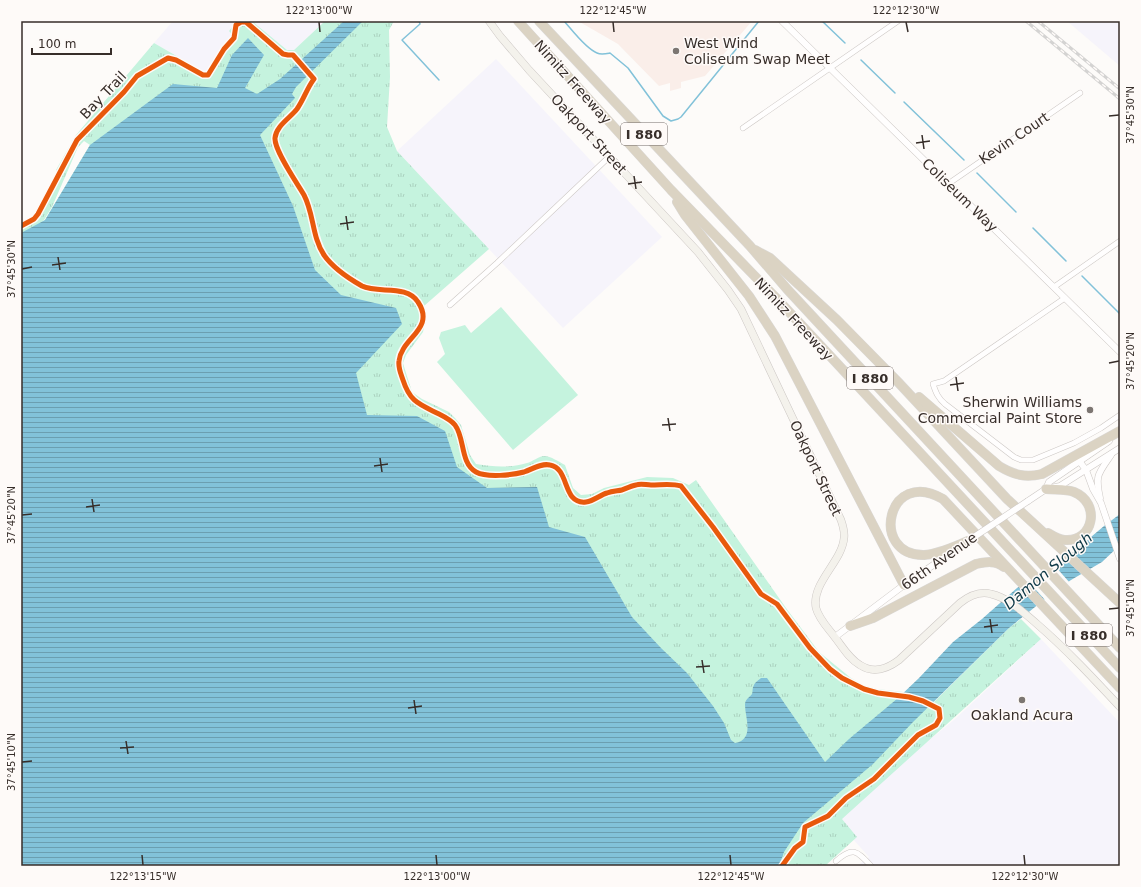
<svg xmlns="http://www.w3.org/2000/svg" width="1141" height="887" viewBox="0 0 1141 887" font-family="'DejaVu Sans',sans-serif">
  <defs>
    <pattern id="park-tufts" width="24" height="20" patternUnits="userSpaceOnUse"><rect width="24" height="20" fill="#c5f3de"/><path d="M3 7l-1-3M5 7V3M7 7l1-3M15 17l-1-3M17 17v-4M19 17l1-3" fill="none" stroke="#aad1bf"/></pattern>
    <pattern id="water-rules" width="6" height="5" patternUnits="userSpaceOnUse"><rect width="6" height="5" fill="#82c2d9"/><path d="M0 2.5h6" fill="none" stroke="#6b9eb0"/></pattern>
  </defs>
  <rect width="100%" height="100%" fill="#fdfbf9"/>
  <path fill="#faeee9" d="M578,21H752L705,76L681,82V88L670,91V83L659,86L618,44Z"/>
  <g fill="#f6f4fb">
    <path d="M173,21H237L229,31L233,36L218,53L206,73L154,43Z"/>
    <path d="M252,21H325L294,50H287Z"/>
    <path d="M1067,21H1120V66Z"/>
    <path d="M496,59L662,237L563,328L397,151Z"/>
    <path d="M1041,639L1120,723V866H857L869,857L834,818L955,719Z"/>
  </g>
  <path fill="url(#park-tufts)" fill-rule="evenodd" d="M237,21H252L287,50H294L325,21H394L389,30L390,77L387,127L397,151L489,249L424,306L426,317L423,332L406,355L403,363L406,373L412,392L422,399L449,412L455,418L461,425L470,455L476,464C494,467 510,468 527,463C532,462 539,456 544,456C551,456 559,462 565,465L573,488L581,495L592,494L604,488L647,477L673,478L689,485L696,480L786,608L819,652L851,678L865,686L877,689L912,693L934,702L1009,628L1021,619L1041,639L842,819L857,837L825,866H21V225L31,220L48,194L58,172L56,170L76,135L154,43L206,73L218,53L233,36L229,31ZM84,141L90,145L45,220L40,223L44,220L52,207L78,147Z"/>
  <path fill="#c5f3de" d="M501,307L578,395L513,450L437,362L445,354L439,338L441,332L465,325L471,333Z"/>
  <path fill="url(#water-rules)" d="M344,21H363L296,87L292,94L295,98L260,135L293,206L315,270L341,295L396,308L402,324L356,373L367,415L417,416L445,431L457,467L487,488L537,487L549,527L585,537L632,617L661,648L687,673L713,706L724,723L731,740L735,743C755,739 745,718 745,705C745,699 749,698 752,694C753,691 752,688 754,685C755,682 759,680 761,678H767L825,762L849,739L898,698L919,678L953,642L982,619L1017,588L1059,564L1104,526L1120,514V545L1102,562L1071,580L1050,595L1009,628L913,722L873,764L803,823L784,852L779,866H21V233L45,220L90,145L173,84L217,88L232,55L248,38L264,55L245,88L257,94L280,79Z"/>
  <g fill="#fdfbf9">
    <path d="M1054,565L1070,583L1046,601L1027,580Z"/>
    <path d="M899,694L916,697L934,704L931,707L915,701L896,697Z"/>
  </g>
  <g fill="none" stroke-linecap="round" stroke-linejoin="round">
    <g stroke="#82c2d9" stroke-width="1.5">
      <path d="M419,21L420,24L402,40L439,80"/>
      <path d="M564,21C572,30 586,49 597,53C601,55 605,54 610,53L628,68L663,116L671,121L678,119L681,117L759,21"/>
      <path d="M822,21L845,43"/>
      <path d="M861,60L895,93"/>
      <path d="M904,102L964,160"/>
      <path d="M977,173L1016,212"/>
      <path d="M1033,228L1066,261"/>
      <path d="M1082,276L1120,314"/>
    </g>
    <defs>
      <g id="minor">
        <path d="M743,128L898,21"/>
        <path d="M948,184L1080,93"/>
        <path d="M1054,287L1120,241"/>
        <path d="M1065,298L944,381L933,384C936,393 938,398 945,404L1014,457L1021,460H1033L1074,443L1101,428L1120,415"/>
        <path d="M450,305L497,263L610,156"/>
        <path d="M836,861C853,846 857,851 871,866"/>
      </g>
      <g id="tertiary">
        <path d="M782,21L1120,352"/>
        <path d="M1080,462L1086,470L1093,489L1101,503L1120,559"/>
        <path d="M1046,489L1049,482L1109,441"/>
        <path d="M1100,498C1095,475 1098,474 1111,455"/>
        <path d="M1028,501L1046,489L1060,486L1120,448"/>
        <path d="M835,637L904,585L958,548"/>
      </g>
      <path id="secondary" d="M489,21L500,36L529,70L698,252L728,290L741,309L841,520C843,526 845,532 844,538C842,562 811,583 816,608C819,619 827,627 834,636C842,646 849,659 860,665C874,674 887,669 899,660L960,603C969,596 980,591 991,594C1009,598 1024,613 1037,624C1067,650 1093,678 1120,707"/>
      <g id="motorway">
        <path d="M518,21L671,190L778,300L1120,668"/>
        <path d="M539,21L750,246L787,289L1120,648"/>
        <path d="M677,202L685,215L749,296L775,336L904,585"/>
        <path d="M755,250L770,258L837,320L898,382L1007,499L1120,603"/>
        <path d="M919,397L999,466C1014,475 1025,478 1042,474L1120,431"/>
        <path d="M1046,489C1055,490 1066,489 1074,492C1101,503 1094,542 1065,540C1059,540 1053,536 1048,533"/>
        <path d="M968,541C953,547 939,554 924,555C869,556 887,466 943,499L1120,688"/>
        <path d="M850,626L873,618L976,564C986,562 995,560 1004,567"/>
      </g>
    </defs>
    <use href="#minor" stroke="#ccc7c4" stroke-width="6"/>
    <use href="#tertiary" stroke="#ccc7c4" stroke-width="7"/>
    <use href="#secondary" stroke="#ccc7c4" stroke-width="8"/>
    <use href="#motorway" stroke="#dad8d6" stroke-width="10"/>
    <use href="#minor" stroke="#fffefe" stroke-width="5"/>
    <use href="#tertiary" stroke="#fffefe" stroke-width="6"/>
    <use href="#secondary" stroke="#f4f2ec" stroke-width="7"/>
    <use href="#motorway" stroke="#dbd3c3" stroke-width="9"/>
    <defs>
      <g id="rail">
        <path d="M1026,21L1120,99"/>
        <path d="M1038,21L1120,89"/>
      </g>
    </defs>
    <use href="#rail" stroke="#d4d3d2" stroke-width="3"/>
    <use href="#rail" stroke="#fefaf8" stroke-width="1.5" stroke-dasharray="4.5" stroke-linecap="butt"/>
    <defs>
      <path id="tertiary-bridge" d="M968,541L1028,501"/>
    </defs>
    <use href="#tertiary-bridge" stroke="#ccc7c4" stroke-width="7" stroke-linecap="butt"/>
    <use href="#tertiary-bridge" stroke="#fffefe" stroke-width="6"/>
    <defs>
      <path id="cycleway" d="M21,226L34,219L38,214L77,140L124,92L137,76L168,58L176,60L203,75H208L224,49L234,38L236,25L241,22H246L283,54L288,55H293L314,79C307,88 304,99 297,109C290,118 276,126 275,138C274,150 297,183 304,195C314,214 312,237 324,255C333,268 348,278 362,286C378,294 407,284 418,302C436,329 401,338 399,361C398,368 401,374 403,380C410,402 419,404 439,414C445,417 451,420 455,425C465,438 460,463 476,472C487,478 513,475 524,472C533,469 541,463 550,465C570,468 562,505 586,502C594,501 600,495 607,493C612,491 617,491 622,490C627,488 631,486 636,485C641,483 646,485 651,485C661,485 671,483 681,486L713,527L761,594L777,604L810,648L830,669L842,678L864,689L878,693L909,697L923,701L939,709L940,718L936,725L918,735L874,779L846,798L828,816L805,827L803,842L795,848L782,866"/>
    </defs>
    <use href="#cycleway" stroke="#fefaf8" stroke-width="8"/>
    <use href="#cycleway" stroke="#e8590c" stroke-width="5"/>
  </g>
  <path fill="none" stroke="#372e2a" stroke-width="1.5" d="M319,22L320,32M613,22L614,32M906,22L908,32M1109,116L1119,115M922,135L924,149M916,143L930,141M634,176L636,189M628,184L642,182M346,216L348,230M340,224L354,222M58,257L60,270M52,265L66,263M22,269L32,267M1109,363L1119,361M956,377L958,391M950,385L964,383M668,418L670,431M662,425L676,424M380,458L382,472M374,466L388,464M92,499L94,512M86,507L100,505M22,515L32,514M1109,609L1119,608M990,619L992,633M984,627L998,625M702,660L704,673M696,667L710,666M414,700L416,714M408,708L422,706M126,741L128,754M120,748L134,747M22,762L32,761M142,855L143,865M436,855L437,865M730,855L731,865M1024,855L1025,865"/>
  <g fill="#7c7672" stroke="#fefaf8" stroke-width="1.5">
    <circle cx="676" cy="51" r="4"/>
    <circle cx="1090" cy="410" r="4"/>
    <circle cx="1022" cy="700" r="4"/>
  </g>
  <g text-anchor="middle" stroke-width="3" stroke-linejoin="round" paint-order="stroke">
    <g fill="#fefaf8" stroke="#736b68" stroke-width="1">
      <rect x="621" y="123" width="46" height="22" rx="3"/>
      <rect x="847" y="367" width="46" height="22" rx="3"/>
      <rect x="1066" y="624" width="46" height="22" rx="3"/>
    </g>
    <g font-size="13" font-weight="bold" fill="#372e2a">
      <text x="644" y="139">I 880</text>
      <text x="870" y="383">I 880</text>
      <text x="1089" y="640">I 880</text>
    </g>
    <g font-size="14" fill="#372e2a" stroke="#fefaf8" text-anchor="start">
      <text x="684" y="48">West Wind<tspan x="684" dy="16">Coliseum Swap Meet</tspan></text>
      <text x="1082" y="407" text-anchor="end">Sherwin Williams<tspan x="1082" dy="16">Commercial Paint Store</tspan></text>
      <text x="1022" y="720" text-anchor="middle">Oakland Acura</text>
    </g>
    <g font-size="14" fill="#372e2a" stroke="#fefaf8">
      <text transform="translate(573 82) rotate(48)" y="5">Nimitz Freeway</text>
      <text transform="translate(103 95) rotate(-46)" y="5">Bay Trail</text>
      <text transform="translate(589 134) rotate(47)" y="5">Oakport Street</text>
      <text transform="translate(1014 138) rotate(-34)" y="5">Kevin Court</text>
      <text transform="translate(960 195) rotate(44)" y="5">Coliseum Way</text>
      <text transform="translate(794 319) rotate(47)" y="5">Nimitz Freeway</text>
      <text transform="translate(816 468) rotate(65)" y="5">Oakport Street</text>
      <text transform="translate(939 561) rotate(-35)" y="5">66th Avenue</text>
    </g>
    <g font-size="15" font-style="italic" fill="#0e3947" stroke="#fefaf8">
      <text transform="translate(1048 571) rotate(-40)" y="5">Damon Slough</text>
    </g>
  </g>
  <rect width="1141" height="887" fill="none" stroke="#fefaf8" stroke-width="44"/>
  <path d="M32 48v6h79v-6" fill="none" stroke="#372e2a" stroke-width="2"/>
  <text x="38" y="48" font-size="12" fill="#372e2a" stroke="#fefaf8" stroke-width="3" paint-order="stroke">100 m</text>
  <rect x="22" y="22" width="1097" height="843" fill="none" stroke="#372e2a" stroke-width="1.5"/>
  <g font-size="10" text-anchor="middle" fill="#372e2a">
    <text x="319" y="14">122°13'00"W</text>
    <text x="613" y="14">122°12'45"W</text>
    <text x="906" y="14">122°12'30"W</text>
    <text transform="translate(1130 115) rotate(-90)" y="4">37°45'30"N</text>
    <text transform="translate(11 269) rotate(-90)" y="4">37°45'30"N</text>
    <text transform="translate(1130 361) rotate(-90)" y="4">37°45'20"N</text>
    <text transform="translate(11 515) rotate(-90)" y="4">37°45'20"N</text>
    <text transform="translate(1130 608) rotate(-90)" y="4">37°45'10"N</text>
    <text transform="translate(11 762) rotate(-90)" y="4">37°45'10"N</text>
    <text x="143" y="880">122°13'15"W</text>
    <text x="437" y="880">122°13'00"W</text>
    <text x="731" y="880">122°12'45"W</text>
    <text x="1025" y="880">122°12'30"W</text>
  </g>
</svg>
